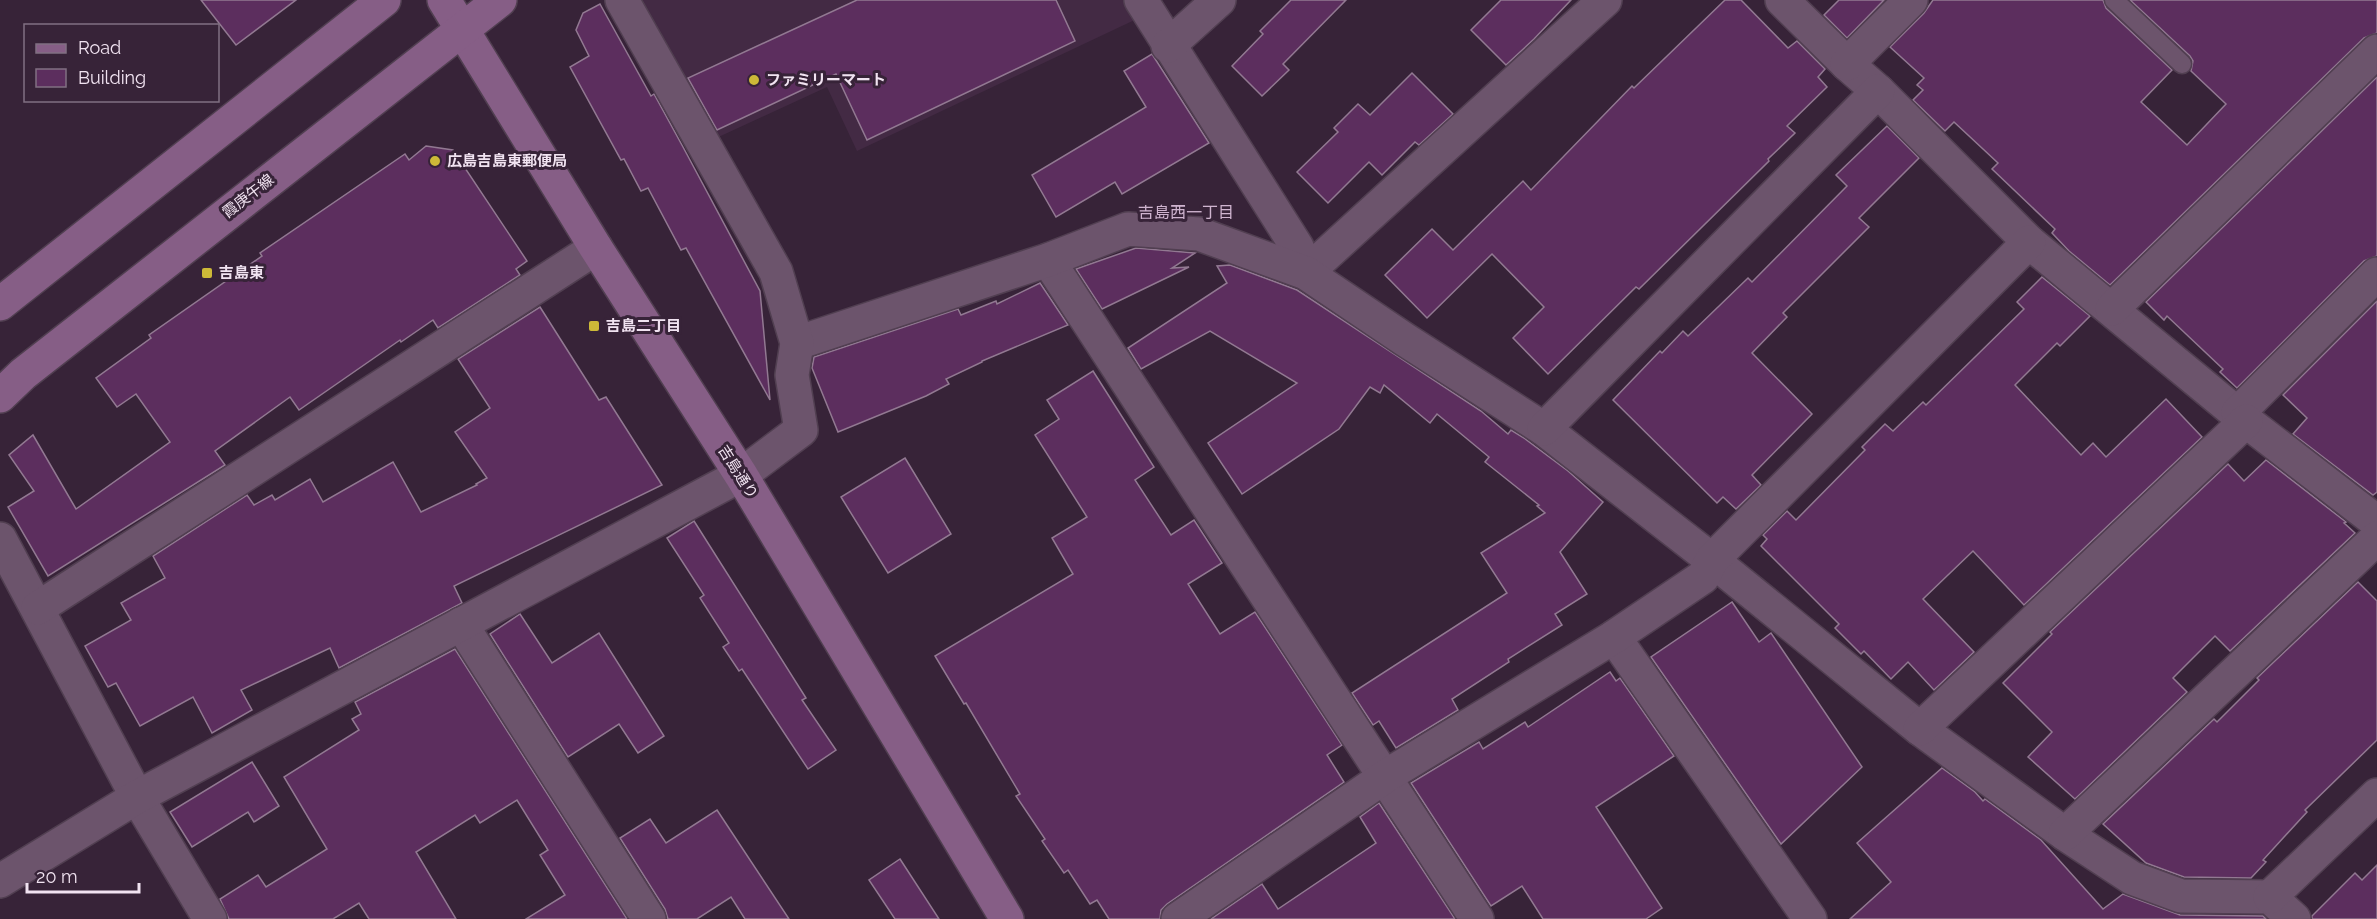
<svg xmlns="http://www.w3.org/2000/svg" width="2377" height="919" viewBox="0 0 2377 919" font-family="Raleway,'Noto Sans JP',sans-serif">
  <rect width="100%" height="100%" fill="#372338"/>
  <path fill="#432a44" d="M635,0H1133L1143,16L857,151L827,87L712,140Z"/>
  <g fill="#5c2e5e" stroke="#927992" stroke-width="1.5">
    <path d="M201,0H296L236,45Z"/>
    <path d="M857,0H1056L1075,41L867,140L836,74L717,130L688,78Z"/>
    <path d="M1291,0H1346L1283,64L1289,70L1262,96L1232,66L1263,34L1260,31Z"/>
    <path d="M1501,0H1571L1534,39L1506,65L1471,30Z"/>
    <path d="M1725,0H1741L1788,48L1797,41L1825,69L1818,77L1827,87L1787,126L1795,133L1768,159L1769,161L1639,289L1636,287L1548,374L1513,338L1544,307L1492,254L1427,318L1385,275L1432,229L1453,250L1523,181L1531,190L1632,86L1634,88Z"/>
    <path d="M1839,0H1884L1847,38L1824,15Z"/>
    <path d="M1933,0H2103L2106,8L2172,70L2141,102L2187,145L2226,104L2191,71L2193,61L2190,56L2130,0H2377V33L2364,38L2110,285L2069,251L2052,233L2055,229L1992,169L1998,163L1954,122L1945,131L1913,100L1923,90L1917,85L1924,78L1890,47L1924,13Z"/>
    <path d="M600,4L651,96L654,94L683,147L760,291L770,400L686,248L681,250L648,188L641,191L624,159L621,160L570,67L589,56L576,30L583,13Z"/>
    <path d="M1152,54L1209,143L1122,194L1115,182L1056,217L1032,175L1146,107L1124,71Z"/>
    <path d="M1412,73L1453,114L1419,145L1415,142L1382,175L1369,162L1328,203L1297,172L1338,132L1334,128L1358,104L1370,115Z"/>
    <path d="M2377,77V256L2364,261L2237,388L2220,372L2223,369L2167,316L2164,320L2146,302Z"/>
    <path d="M1887,126L1919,158L1859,218L1869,227L1783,313L1787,317L1752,353L1812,414L1752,475L1761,485L1736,509L1723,497L1717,503L1613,400L1660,351L1662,353L1683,331L1688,336L1748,278L1752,282L1847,186L1836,175Z"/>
    <path d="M426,146L453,150L527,261L516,269L520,275L438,328L433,320L401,342L400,340L299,410L290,397L215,451L225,465L48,576L8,507L34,491L9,455L33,435L76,509L170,442L136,394L117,407L96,378L151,338L149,335L262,256L260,253L405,154L409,160Z"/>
    <path d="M1136,248L1195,253L1172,268L1189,267L1102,309L1076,269Z"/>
    <path d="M1230,265L1297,290L1481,411L1508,434L1511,430L1524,438L1568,471L1603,502L1560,552L1587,594L1555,614L1562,625L1508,659L1509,662L1452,699L1458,710L1396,748L1379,721L1373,725L1352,693L1507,593L1481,553L1545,513L1537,506L1539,505L1485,462L1489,457L1437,414L1430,423L1384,385L1380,393L1370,387L1339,429L1242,494L1208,443L1297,383L1210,331L1141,369L1128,348L1227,283L1217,266Z"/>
    <path d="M2042,277L2090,316L2060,346L2057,343L2015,385L2081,455L2093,443L2106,457L2166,399L2202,437L2024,605L1973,551L1923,599L1974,652L1934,690L1908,662L1891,679L1864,651L1861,654L1835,628L1839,624L1761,546L1767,539L1763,535L1787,511L1796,520L1865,450L1862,447L1885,424L1893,431L1923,402L1926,405L2024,309L2017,302Z"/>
    <path d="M1040,283L1068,325L982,361V362L946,379L949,384L926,396L838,432L812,368L814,357L958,309L961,315L996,301L997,304Z"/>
    <path d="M2377,301V492L2373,495L2293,434L2307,418L2283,395Z"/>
    <path d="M540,307L599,400L606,397L662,485L454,586L462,603L339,668L330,648L241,690L252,710L212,733L193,697L140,726L116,683L108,687L85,646L131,620L121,603L165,578L153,556L247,495L254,505L272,495L275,500L310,479L323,502L393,462L421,512L477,485L476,484L487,478L455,432L490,408L458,359Z"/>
    <path d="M1093,371L1154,467L1135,480L1171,535L1194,520L1222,563L1188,584L1220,634L1255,612L1342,745L1327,755L1344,782L1167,904L1161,910L1160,919H1109L1097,900L1090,904L1068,870L1064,873L1042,841L1045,839L1016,796L1020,794L966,703L964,704L935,656L1073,574L1052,538L1087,517L1035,435L1059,419L1047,400Z"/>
    <path d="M905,458L951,534L888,573L841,497Z"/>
    <path d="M2266,460L2346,522L2344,523L2355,533L2230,651L2215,636L2173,678L2187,692L2075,799L2028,757L2052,732L2003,683L2052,634L2050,632L2228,464L2244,481Z"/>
    <path d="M694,521L806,698L802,700L836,750L808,769L742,669L739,671L723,647L729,643L700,598L704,595L667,538Z"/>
    <path d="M2358,582L2377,601V740L2305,810L2307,812L2263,860L2266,862L2251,878L2184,877L2146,863L2103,824L2214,719L2217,722L2259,680L2257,678Z"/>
    <path d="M1732,602L1759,642L1771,633L1862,767L1781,844L1651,657Z"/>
    <path d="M520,614L552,663L599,633L664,736L638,753L619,724L568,757L490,634Z"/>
    <path d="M455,649L627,919H526L565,895L540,855L548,850L517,800L480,823L475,815L416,852L456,919H369L359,903L333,919H229L220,899L258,875L266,887L327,849L284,777L359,730L352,719L361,714L355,702Z"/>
    <path d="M1610,672L1616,681L1620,678L1674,756L1596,807L1662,908L1646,919H1543L1522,886L1491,906L1411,783L1479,742L1483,749L1525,722L1528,727Z"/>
    <path d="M252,762L279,806L254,822L248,812L192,847L170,812Z"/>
    <path d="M1942,768L1975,792L1983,801L1985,799L2041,840L2103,909L2123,894L2180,915L2263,916L2266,919H1850L1891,882L1857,843Z"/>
    <path d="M1379,803L1455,919H1211L1262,884L1278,909L1376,843L1360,817Z"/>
    <path d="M717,810L789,919H745L731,897L697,919H668L665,909L620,838L650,819L666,843Z"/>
    <path d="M900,859L939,919H895L869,880Z"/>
    <path d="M2377,865V919H2312V916L2355,873L2362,880Z"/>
  </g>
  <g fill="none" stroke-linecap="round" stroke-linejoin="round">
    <defs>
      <path id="lane" d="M2114,0L2182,64"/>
      <g id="street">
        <path d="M1141,0L1297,247L1306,273L1605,0"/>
        <path d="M1782,0L1847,64L1878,91L2029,242L2246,421L2377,522"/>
        <path d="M1168,46L1219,0"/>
        <path d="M1847,64L1911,0"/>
        <path d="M1048,260L1477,919"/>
        <path d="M2112,309L2377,51"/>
        <path d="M797,343L1048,260L1128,229L1199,234L1306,273L1404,339L1544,429L1712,560L1920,729L2065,834L2132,878L2181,896L2270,897L2294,919"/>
        <path d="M2238,413L2377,274"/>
        <path d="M1544,429L1878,91"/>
        <path d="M0,539L137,797L210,919"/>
        <path d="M38,608L596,248"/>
        <path d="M461,624L649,919"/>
        <path d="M1614,637L1810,919"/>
        <path d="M1920,729L2246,421"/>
        <path d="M2065,834L2377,538"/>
        <path d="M0,881L137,797L741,475L801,430L792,375L797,343L776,272L622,0"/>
        <path d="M2270,897L2377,795"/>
        <path d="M1178,919L1386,776L1614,637L1703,577L1712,560L2029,242"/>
      </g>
      <g id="secondary">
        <path d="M444,0L596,248L741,475L1007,919"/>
        <path d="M0,304L384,0"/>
        <path d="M0,396L23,374L500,0"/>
      </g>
    </defs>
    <use href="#lane" stroke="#513f51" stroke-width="21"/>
    <use href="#street" stroke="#513f51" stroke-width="36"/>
    <use href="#secondary" stroke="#513f51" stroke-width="36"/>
    <use href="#lane" stroke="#6c546c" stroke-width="18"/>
    <use href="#street" stroke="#6c546c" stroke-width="33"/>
    <use href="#secondary" stroke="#865e86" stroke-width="33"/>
  </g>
  <g fill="#cdb938" stroke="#372338" stroke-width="2">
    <circle cx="754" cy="80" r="6"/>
    <circle cx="435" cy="161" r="6"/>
    <rect x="201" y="267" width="12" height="12" rx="3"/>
    <rect x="588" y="320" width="12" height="12" rx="3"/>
  </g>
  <g text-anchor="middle" stroke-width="6" stroke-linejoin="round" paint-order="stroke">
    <g font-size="15" font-weight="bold" fill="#f1e3f1" stroke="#372338" text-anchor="start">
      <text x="766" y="85">ファミリーマート</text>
      <text x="447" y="166">広島吉島東郵便局</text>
      <text x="219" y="278">吉島東</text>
      <text x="606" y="331">吉島二丁目</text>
    </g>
    <g font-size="15" fill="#f1e3f1" stroke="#372338">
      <text transform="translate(248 196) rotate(-38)" y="5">霞庚午線</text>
      <text transform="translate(738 472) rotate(58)" y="5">吉島通り</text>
    </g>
    <g font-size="16" fill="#cfb4cf" stroke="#372338">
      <text x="1186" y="218">吉島西一丁目</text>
    </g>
  </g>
  <rect x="24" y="24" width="195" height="78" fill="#372338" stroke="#817082" stroke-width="1.5"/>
  <rect x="36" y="44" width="30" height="9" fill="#865e86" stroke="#817082" stroke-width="1.5"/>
  <text x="78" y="54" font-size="18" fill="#f1e3f1">Road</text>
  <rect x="36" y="69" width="30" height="18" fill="#5c2e5e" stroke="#817082" stroke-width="1.5"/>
  <text x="78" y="84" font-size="18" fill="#f1e3f1">Building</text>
  <path d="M27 883v9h112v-9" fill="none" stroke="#f1e3f1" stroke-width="3"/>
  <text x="36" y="883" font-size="18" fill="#f1e3f1" stroke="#372338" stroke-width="4.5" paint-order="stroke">20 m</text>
</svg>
